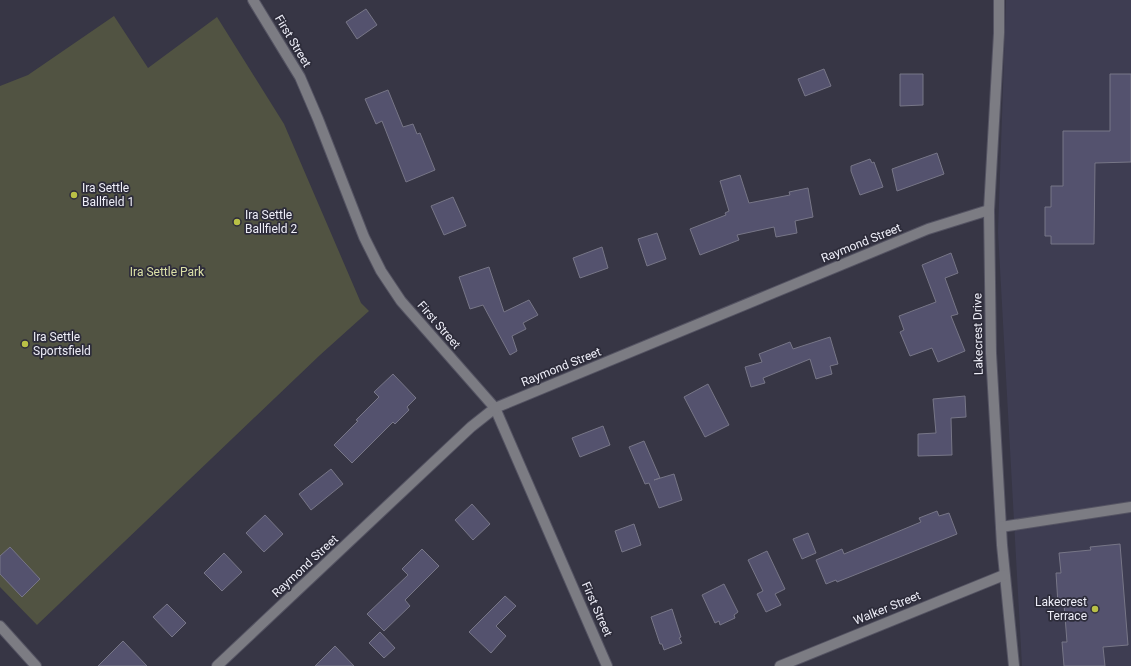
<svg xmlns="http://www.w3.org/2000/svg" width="1131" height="666" viewBox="0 0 1131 666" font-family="Roboto,sans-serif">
  <rect width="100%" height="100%" fill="#373645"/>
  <path fill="#3e3d52" d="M1006,0H1131V666H1022L998,232Z"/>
  <path fill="#515342" d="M114,16L148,68L217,17L284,124L361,303L369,311L320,355L37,625L0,587V86L28,75Z"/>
  <g fill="#54526e" stroke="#777687">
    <path d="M366,9L377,25L357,39L346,22Z"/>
    <path d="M824,69L831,86L805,96L798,79Z"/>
    <path d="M900,74H923V105L900,106Z"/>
    <path d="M1110,74H1131V162L1095,163L1094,244H1051V236H1045V207H1051V186H1063V131H1110Z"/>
    <path d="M388,90L403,127L413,124L417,134L420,133L435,170L406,182L382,121L376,124L365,99Z"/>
    <path d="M937,153L944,174L897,191L892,169Z"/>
    <path d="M870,159L872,163L874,162L883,187L860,195L851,171V166Z"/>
    <path d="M740,175L749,203L790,195L789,192L808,188L813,217L795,221L797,233L776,237L774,227L737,235L739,240L700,255L690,229L726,215L725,213L729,211L720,181Z"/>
    <path d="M453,197L466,226L444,235L431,206Z"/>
    <path d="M657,233L666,259L647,266L638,239Z"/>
    <path d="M602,247L608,268L580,278L573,258Z"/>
    <path d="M951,253L958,273L945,278L958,314L951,316L965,351L938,362L932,348L910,356L900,332L904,330L899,316L936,302L922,265Z"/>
    <path d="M489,267L504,312L529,300L538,315L523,323L526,329L512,336L517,351L510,355L483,305L470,309L459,277Z"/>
    <path d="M830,337L838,364L830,366L832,374L816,379L810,359L763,378L765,383L751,387L745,367L762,362L759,354L790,342L793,349Z"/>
    <path d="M393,374L416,398L407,407L409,410L395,424L393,422L352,463L334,445L358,421L356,420L379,397L374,392Z"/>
    <path d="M708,384L729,425L705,437L684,397Z"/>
    <path d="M965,396L966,417L951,418L952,455L918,456V434L936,433L933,399Z"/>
    <path d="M603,426L610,445L580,457L572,438Z"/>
    <path d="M644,441L660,478L654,480L674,474L682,500L659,508L649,483L645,484L629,447Z"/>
    <path d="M331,469L343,484L311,510L299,494Z"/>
    <path d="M472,504L490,524L473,540L455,520Z"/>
    <path d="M937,511L939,516L949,513L957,534L837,582L836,580L826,584L816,560L842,549L844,554L921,522L919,518Z"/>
    <path d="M265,515L283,534L264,552L246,533Z"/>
    <path d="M634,524L641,545L622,552L615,531Z"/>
    <path d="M808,533L816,553L802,559L793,539Z"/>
    <path d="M1120,544L1128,645L1103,647L1105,666H1064L1062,642H1067L1064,604H1058L1056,573H1061L1059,553L1091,550L1090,547Z"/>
    <path d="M10,547L40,579L22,597L0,574V556Z"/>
    <path d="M422,549L439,566L405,600L410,606L384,631L367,614L408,575L402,569Z"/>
    <path d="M767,551L785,589L775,594L781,605L766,612L757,594L763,591L748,560Z"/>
    <path d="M224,553L242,572L222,591L204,573Z"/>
    <path d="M724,584L738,612L734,615L735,618L720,625L719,621L715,623L702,595Z"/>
    <path d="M505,596L516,606L496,626L506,636L491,653L469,632Z"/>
    <path d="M167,604L186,623L172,637L153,617Z"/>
    <path d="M672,609L681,637L679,638L682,643L664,650L662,644H660L651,617Z"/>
    <path d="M380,632L395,648L384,658L369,643Z"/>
    <path d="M123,641L147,666H98Z"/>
    <path d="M335,646L354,666H315Z"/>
  </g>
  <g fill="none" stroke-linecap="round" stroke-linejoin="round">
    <defs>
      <g id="minor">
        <path d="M253,0L300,77L318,119L364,237L381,271L401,301L495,408L607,666"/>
        <path d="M999,0V33L989,210L991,353L1002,545L1014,666"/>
        <path d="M1001,527L1131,507"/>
        <path d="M0,626L36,666"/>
        <path d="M217,666L471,427L495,408L928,229L989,210"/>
        <path d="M780,666L1004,575"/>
      </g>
    </defs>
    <use href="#minor" stroke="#545362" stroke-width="12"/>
    <use href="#minor" stroke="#7c7c83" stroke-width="10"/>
  </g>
  <g fill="#b9c046" stroke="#2d2c3a" stroke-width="1.5">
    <circle cx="74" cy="195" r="4"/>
    <circle cx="237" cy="222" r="4"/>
    <circle cx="25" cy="344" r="4"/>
    <circle cx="1095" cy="609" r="4"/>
  </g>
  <g text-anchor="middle" stroke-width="3.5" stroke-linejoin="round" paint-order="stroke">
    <g font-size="12" fill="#eeeef8" stroke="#2d2c3a">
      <text transform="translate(293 41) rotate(59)" y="4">First Street</text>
      <text transform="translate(861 243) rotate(-22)" y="4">Raymond Street</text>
      <text transform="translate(439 325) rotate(49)" y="4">First Street</text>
      <text transform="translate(978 334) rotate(-91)" y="4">Lakecrest Drive</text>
      <text transform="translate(561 367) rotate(-22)" y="4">Raymond Street</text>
      <text transform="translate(305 566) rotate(-43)" y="4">Raymond Street</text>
      <text transform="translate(887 608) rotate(-22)" y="4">Walker Street</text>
      <text transform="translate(597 609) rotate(66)" y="4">First Street</text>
    </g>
    <g font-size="12" fill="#eeeef8" stroke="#2d2c3a" text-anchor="start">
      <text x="82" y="192">Ira Settle<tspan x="82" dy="14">Ballfield 1</tspan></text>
      <text x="245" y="219">Ira Settle<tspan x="245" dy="14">Ballfield 2</tspan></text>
      <text x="33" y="341">Ira Settle<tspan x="33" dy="14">Sportsfield</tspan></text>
      <text x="1087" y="606" text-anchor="end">Lakecrest<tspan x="1087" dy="14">Terrace</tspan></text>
    </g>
    <g font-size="12" fill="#dbe0a7" stroke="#2d2c3a">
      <text x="167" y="276">Ira Settle Park</text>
    </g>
  </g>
</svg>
